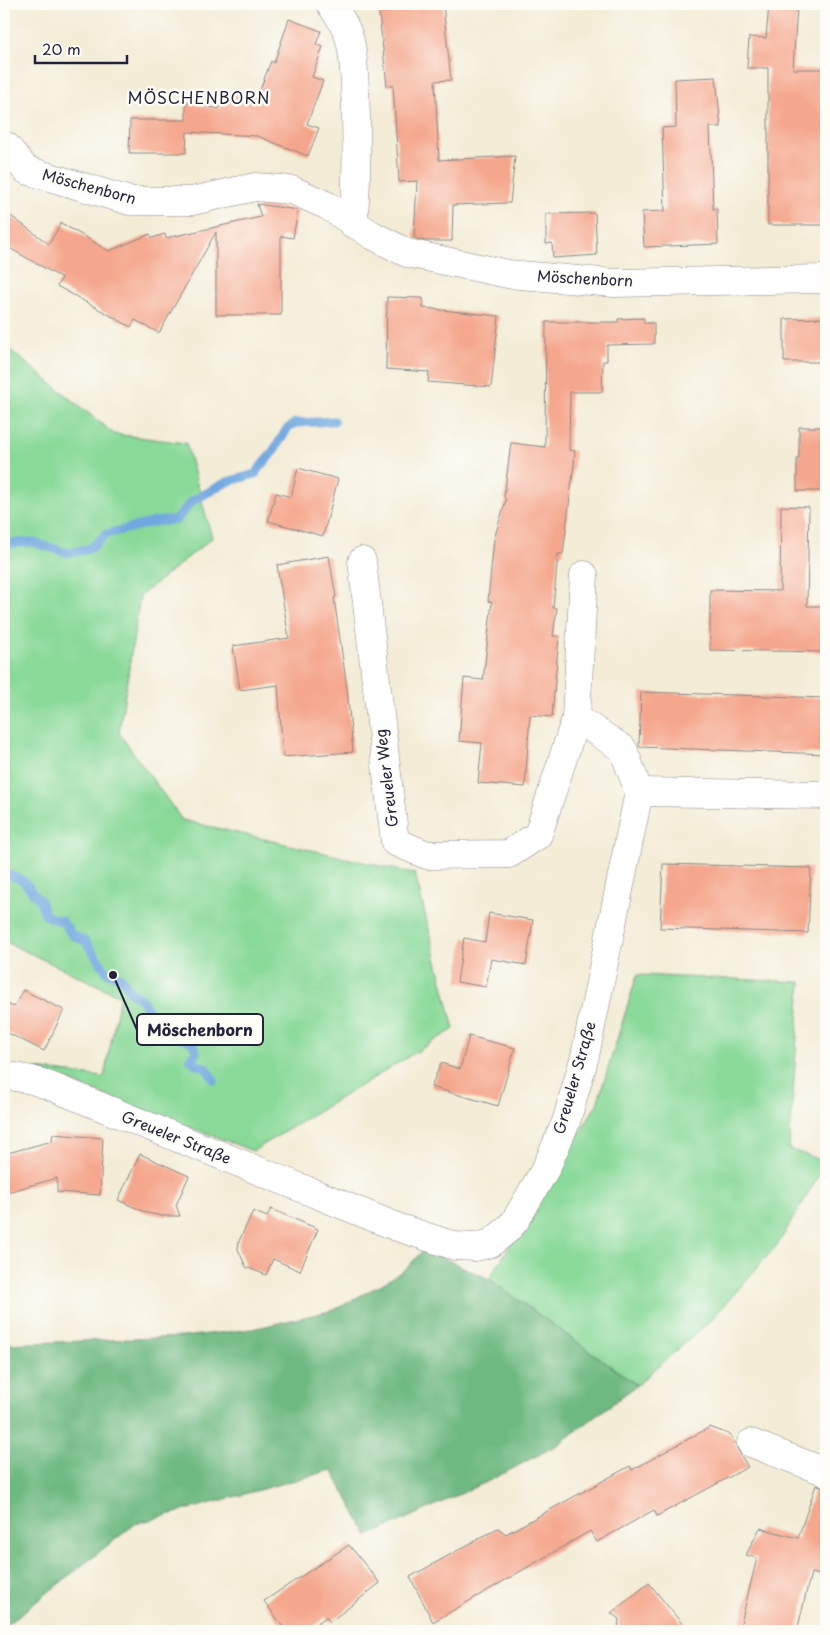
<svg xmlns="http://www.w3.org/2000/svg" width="830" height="1635" viewBox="0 0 830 1635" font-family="'Playpen Sans',sans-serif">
  <rect width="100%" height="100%" fill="#fdfcf7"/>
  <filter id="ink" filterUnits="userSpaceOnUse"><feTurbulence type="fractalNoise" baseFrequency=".02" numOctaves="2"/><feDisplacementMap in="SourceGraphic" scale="10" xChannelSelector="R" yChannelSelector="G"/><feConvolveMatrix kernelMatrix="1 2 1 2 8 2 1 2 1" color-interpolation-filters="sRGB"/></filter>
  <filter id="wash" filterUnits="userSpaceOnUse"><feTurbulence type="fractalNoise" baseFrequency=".0096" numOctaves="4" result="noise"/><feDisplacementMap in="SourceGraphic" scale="20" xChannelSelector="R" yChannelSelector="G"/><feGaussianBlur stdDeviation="1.12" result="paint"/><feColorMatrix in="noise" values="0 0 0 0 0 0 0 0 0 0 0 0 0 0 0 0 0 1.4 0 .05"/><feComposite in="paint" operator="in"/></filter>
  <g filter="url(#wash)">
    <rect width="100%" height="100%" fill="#f3ecd6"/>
    <g fill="#89d999" stroke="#567e6a">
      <path d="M4,345L114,434L186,443L212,538L140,596L119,733L182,820L415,874L454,1029L253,1151L36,1069L104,1077L120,996L4,941Z"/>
      <path d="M637,975L801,982L789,1149L826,1162V1163L778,1244L711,1320L637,1385L489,1279L597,1104Z"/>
    </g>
    <path fill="#6eb981" stroke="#486e5e" d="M424,1249L489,1279L637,1385L559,1444L493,1479L368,1536L332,1470L135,1524L4,1627V1344L182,1337L253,1329L334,1310L382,1284L407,1268Z"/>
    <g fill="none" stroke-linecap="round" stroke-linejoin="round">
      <g stroke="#71a7df" stroke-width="9">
        <path d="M4,544L31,542L69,553L91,548L106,534L154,522L176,520L192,501L227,482L255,474L272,453L287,429L295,423L334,421"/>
        <path d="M4,870C8,878 18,876 24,882C31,888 32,894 40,900C44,916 45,917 62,921L72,935L85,941L107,972L121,978L132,993L142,1000L149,1011L156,1031L161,1035L183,1038L191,1042L195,1047L196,1053L190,1059L197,1065L205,1067L214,1080"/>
      </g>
    </g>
    <g id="blocks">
      <g fill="#f5a78d">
        <path d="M378,4H443L451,80L435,81L439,160L515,156L510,203L453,205L452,241H425L414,238L417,181L399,182L393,85L387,86Z"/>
        <path d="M769,5L797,7L793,69H826V225H768V68H747L749,37L766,38Z"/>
        <path d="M289,19L321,31L316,44L323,47L312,77L323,81L307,124L319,128L308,156L257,136L187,132L186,153H129L130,120H186V102L219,109L222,92L258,95L271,61L274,63Z"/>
        <path d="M716,77L721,127H710L713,209H717L718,244L644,247L642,212L665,211L662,128L676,127L675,79Z"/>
        <path d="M257,204L298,210L293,238L281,236V315H216V232L159,333L135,320L131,327L57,286L62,278L4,245V211L49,244L61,223L109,251L150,234L152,238L165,234L166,238L261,217Z"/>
        <path d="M595,213L597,255L553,258L552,243L546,244V214Z"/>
        <path d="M387,297L423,298V308L499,316L491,387L428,382L429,372L386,369Z"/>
        <path d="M644,318V323H654V344L607,345V361H603L602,392H570L569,450L575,451L574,464L563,554H558L553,608H557L553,636H559L552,717L530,715L525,787L478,783L482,743L459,741L464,678L483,680L492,602L488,601L494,539L506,500L504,497L511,443L545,447L546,322H618V319Z"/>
        <path d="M826,318V362H784V319Z"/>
        <path d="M799,427H826V491H797V459L799,458Z"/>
        <path d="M298,468L338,479L323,536L268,521L276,493L291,497Z"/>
        <path d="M781,506L809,507L807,606H826V652L710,650V590L780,591Z"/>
        <path d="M329,556L336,597L334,598L347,688L353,752L283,757L278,685L240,690L233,646L289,638L277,565Z"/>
        <path d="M641,692L826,698V754L639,747Z"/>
        <path d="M663,864L811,868L808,933L660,928Z"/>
        <path d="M489,913L533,920L526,965L491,959L486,987L457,982L464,938L485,942Z"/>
        <path d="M23,990L64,1010L44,1051L4,1031V1002L14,1007Z"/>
        <path d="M469,1036L515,1048L498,1106L431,1087L441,1063L460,1069Z"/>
        <path d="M53,1134L103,1138L100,1195L57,1192V1178L4,1193V1154L52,1141Z"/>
        <path d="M140,1154L189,1176L176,1205L180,1216H162L147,1213L118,1200Z"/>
        <path d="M271,1209L318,1229L300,1271L273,1259L266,1275L246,1267L238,1249L239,1241L253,1211L267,1217Z"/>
        <path d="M710,1427L731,1435L739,1452L748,1467L657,1516L654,1510L597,1542L590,1531L433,1622L410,1577L498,1528L506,1534L630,1466L632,1470Z"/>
        <path d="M816,1485L826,1487V1576L811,1573L797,1631H739L757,1558L746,1555L760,1528L798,1538Z"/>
        <path d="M349,1545L380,1583L330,1622L326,1617L306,1631H286L264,1601Z"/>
        <path d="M649,1583L688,1631H618L619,1619L611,1613Z"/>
      </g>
    </g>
  </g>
  <g filter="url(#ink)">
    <use href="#blocks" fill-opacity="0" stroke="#8a8788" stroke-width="1"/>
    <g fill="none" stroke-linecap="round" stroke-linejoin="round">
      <defs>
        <g id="minor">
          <path d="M330,4C338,14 345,24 349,37C354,53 354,72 355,90C357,134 358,179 353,224"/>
          <path d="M6,146L26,170L130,201H192L255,187L292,190L328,206L372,235L407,253L508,274L614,283L826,279"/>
          <path d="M362,561L395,842L427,855L509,854L538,835L576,718"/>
          <path d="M584,575L576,718L623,749L639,792"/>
          <path d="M4,1075L32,1080L50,1086L397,1227L455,1246L476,1247L491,1243L507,1230L515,1221L546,1168L566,1122L585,1056L639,792L826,795"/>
          <path d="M751,1443L826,1472"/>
        </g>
      </defs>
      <use href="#minor" stroke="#8a8788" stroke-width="29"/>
      <use href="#minor" stroke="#fff" stroke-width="28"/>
    </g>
  </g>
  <g text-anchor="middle" stroke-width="5" stroke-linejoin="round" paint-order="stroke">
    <g font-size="15" fill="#22223b" stroke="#fdfcf7">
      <text transform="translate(89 187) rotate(15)" y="5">Möschenborn</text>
      <text transform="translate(585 279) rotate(3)" y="5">Möschenborn</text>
      <text transform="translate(387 778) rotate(-97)" y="5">Greueler Weg</text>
      <text transform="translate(575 1078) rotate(-74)" y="5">Greueler Straße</text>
      <text transform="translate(176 1138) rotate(22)" y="5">Greueler Straße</text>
    </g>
    <g font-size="16" letter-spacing="1" fill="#22223b" stroke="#fdfcf7">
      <text x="199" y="104">MÖSCHENBORN</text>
    </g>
  </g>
  <path fill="none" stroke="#22223b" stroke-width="2" d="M113 975L137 1030"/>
  <circle fill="#22223b" stroke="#fdfcf7" stroke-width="2" cx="113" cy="975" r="5"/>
  <rect fill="#fdfcf7" stroke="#22223b" stroke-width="2" x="137" y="1014" width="126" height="31" rx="5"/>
  <g font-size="16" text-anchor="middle" font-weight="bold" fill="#22223b">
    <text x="200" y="1036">Möschenborn</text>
  </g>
  <rect width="830" height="1635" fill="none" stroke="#fdfcf7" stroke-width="20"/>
  <path d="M35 55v8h92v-8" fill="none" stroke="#22223b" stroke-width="2.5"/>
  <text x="42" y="55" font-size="15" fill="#22223b" stroke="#fdfcf7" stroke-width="4" paint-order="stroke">20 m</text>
</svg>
